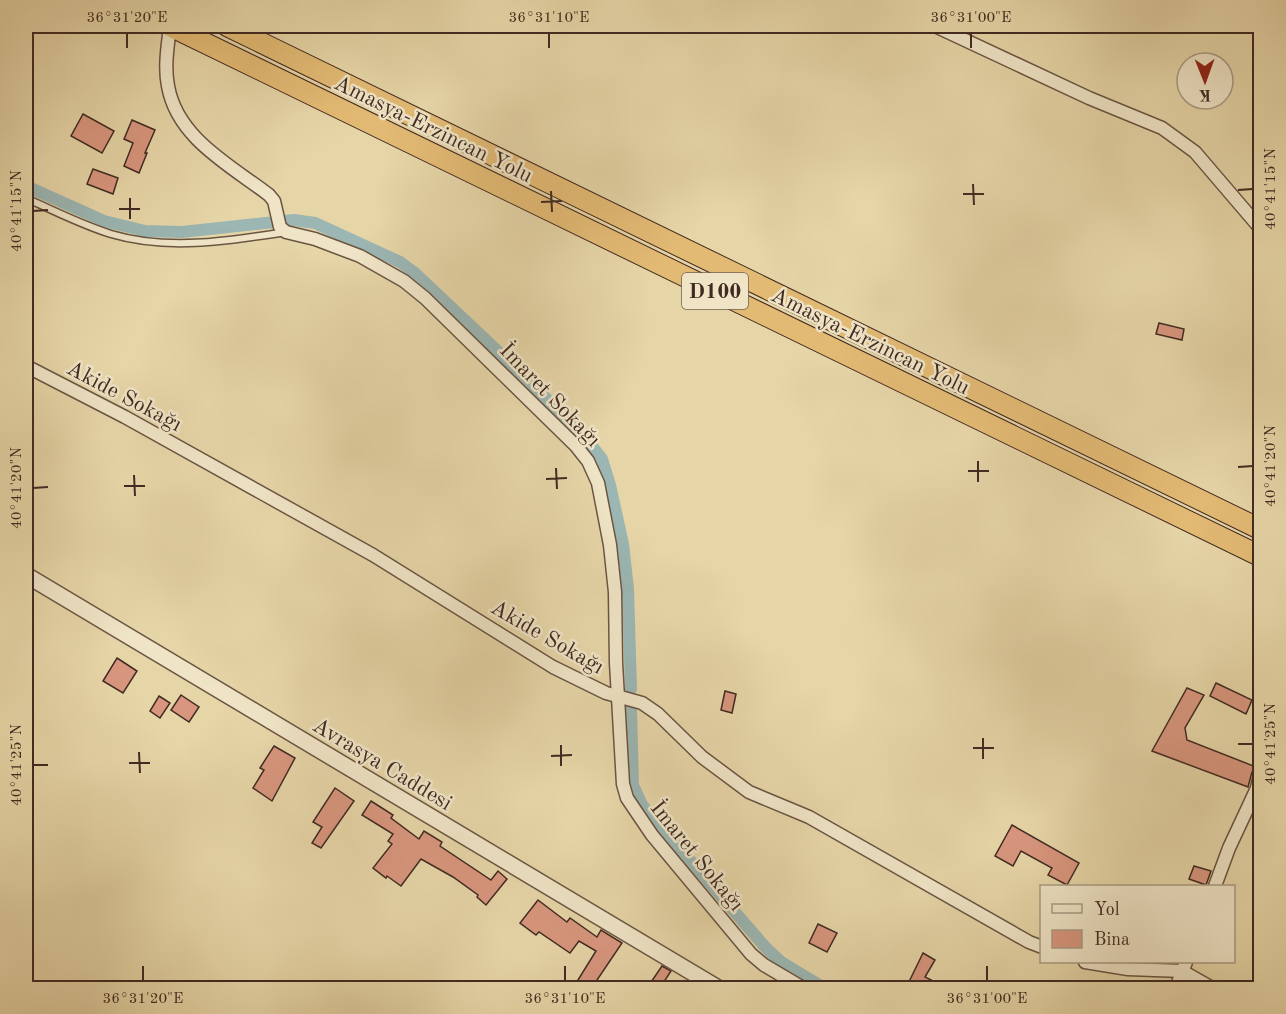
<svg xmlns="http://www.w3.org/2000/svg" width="1286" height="1014" viewBox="0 0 1286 1014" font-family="'Old Standard TT',serif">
  <rect width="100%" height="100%" fill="#e6d5a7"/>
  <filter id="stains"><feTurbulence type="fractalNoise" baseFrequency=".00333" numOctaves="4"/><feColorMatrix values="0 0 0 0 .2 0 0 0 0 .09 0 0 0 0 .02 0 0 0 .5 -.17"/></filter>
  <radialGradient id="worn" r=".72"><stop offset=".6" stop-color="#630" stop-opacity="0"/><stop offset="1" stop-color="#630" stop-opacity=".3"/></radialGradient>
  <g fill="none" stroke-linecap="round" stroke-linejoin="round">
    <g stroke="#9bb6b3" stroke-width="12">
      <path d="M26,186L104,221L145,231L182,232L294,220L315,223L400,262L415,273L526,378L588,441L602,459L610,485L623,544L628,589L631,689"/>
      <path d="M631,709L633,785L642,805L766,948L781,962L824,988"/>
    </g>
  </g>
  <g fill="#d8967e" stroke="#402a22" stroke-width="1.5">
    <path d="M83,114L114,131L102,153L71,136Z"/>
    <path d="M132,120L155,130L145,153H147L139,173L124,166L133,143L124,139Z"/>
    <path d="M93,169L118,178L113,194L87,184Z"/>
    <path d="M1159,323L1184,329L1182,340L1156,334Z"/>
    <path d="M117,658L137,671L123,693L103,681Z"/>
    <path d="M1216,683L1252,700L1246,714L1210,696Z"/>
    <path d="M1187,688L1204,695L1185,728L1187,740L1256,767L1252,772L1248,787L1152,751Z"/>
    <path d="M725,691L736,694L732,713L721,710Z"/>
    <path d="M181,695L199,707L189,722L171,710Z"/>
    <path d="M159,696L170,703L160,718L150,711Z"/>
    <path d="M274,746L295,758L272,801L253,788L264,770L260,768Z"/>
    <path d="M335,788L354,801L321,848L312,843L322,827L313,822Z"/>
    <path d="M371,801L393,815L391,818L419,839L424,831L442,842L440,846L491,880L498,871L507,879L486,905L477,897L478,895L453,877L421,859L401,886L387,876L386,878L373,868L392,844L388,841L393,834L362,815Z"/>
    <path d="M1012,825L1079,863L1067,885L1048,875L1052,868L1021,851L1013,866L995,856Z"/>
    <path d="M1194,866L1211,871L1206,885L1189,879Z"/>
    <path d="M538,900L567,922L570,918L597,937L601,930L622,943L597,980L610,988H573L596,951L579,941L570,953L539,932L536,935L520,923Z"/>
    <path d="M818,924L837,933L827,952L809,943Z"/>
    <path d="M923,953L935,960L925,977L947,988H906Z"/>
    <path d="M662,966L671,971L660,988H647Z"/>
  </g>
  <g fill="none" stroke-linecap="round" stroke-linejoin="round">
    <defs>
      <path id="service" d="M26,198C54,211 82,225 111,234C168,251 228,241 286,232"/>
      <g id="minor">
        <path d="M170,26C168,45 164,66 168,86C177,138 230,165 269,195L274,201L280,227L286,232L315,239L360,256L404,281L425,298L576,446L588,461L598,483L610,545L615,592L616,663L623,784L627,798L652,835L751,954L764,965L803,988"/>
        <path d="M935,26L1089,98L1162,128L1195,152L1260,228"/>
        <path d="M26,366L125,417L373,555L553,667L606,693L642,703L658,714L702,757L749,792L809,817L1029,942L1042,947"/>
        <path d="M1260,695V727"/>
        <path d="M1215,886L1229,848L1257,788L1260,774"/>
        <path d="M1085,962L1128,969L1182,971L1212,988"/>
        <path d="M1176,988L1186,962"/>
      </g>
      <path id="tertiary" d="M26,575L718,988"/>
      <g id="trunk">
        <path d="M170,26L1260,556"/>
        <path d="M227,26L1260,529"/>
      </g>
    </defs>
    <use href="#service" stroke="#6a5543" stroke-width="9"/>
    <use href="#minor" stroke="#6a5543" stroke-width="15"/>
    <use href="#tertiary" stroke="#6a5543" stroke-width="18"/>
    <use href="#trunk" stroke="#402a22" stroke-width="22"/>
    <use href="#service" stroke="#efe4c6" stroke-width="6"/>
    <use href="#minor" stroke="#efe4c6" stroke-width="12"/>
    <use href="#tertiary" stroke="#efe4c6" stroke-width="15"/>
    <use href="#trunk" stroke="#e3ba74" stroke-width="20"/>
  </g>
  <path fill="none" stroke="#402a22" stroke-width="2" d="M127,33V48M549,33V48M971,33V48M973,184L974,205M1238,190L1253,189M551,191L552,212M963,194H984M130,198V219M541,202L562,201M119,209H140M33,211L48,210M978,461V482M1238,467L1253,466M556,468L557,489M968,471H989M134,475L135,496M546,479L567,478M124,486H145M33,488L48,487M983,738V759M1238,744H1253M561,745V766M973,748H994M139,752L140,773M551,756L572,755M129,763H150M33,765H48M143,966V981M565,966V981M987,966V981"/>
  <g text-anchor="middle" stroke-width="5" stroke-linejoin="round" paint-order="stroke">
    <rect fill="#efe4c6" stroke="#746253" stroke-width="1.5" x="682" y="273" width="66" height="36" rx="4.5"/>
    <g font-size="21" font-weight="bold" fill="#402a22">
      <text x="715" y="298">D100</text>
    </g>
    <g font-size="22" fill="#402a22" stroke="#efe4c6">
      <text transform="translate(434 128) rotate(26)" y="8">Amasya-Erzincan Yolu</text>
      <text transform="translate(871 340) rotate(26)" y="8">Amasya-Erzincan Yolu</text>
      <text transform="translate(551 394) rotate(46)" y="8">İmaret Sokağı</text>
      <text transform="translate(125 395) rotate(28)" y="8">Akide Sokağı</text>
      <text transform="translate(548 636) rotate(30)" y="8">Akide Sokağı</text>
      <text transform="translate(383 763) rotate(31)" y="8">Avrasya Caddesi</text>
      <text transform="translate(698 855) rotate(51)" y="8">İmaret Sokağı</text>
    </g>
  </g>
  <rect width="1286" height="1014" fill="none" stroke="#e6d5a7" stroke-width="66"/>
  <rect x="1040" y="885" width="195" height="78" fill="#efe4c6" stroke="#a99a84" stroke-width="1.5"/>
  <rect x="1052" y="904" width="30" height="9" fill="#efe4c6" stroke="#a99a84" stroke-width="1.5"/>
  <text x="1094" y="915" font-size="18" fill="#402a22">Yol</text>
  <rect x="1052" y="930" width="30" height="18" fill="#d8967e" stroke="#a99a84" stroke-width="1.5"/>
  <text x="1094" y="945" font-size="18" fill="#402a22">Bina</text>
  <g transform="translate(1205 81) rotate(179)"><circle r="28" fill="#efe4c6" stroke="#a99a84" stroke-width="1.5"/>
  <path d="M0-4.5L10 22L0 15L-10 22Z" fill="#8f2418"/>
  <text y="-9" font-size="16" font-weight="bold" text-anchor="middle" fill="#402a22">K</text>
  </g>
  <rect x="33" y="33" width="1220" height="948" fill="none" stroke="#402a22" stroke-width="2"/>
  <g font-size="15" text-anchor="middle" fill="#402a22">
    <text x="127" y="22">36°31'20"E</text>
    <text x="549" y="22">36°31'10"E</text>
    <text x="971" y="22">36°31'00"E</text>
    <text transform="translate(1270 189) rotate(-90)" y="5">40°41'15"N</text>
    <text transform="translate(16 211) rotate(-90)" y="5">40°41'15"N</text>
    <text transform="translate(1270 466) rotate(-90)" y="5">40°41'20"N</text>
    <text transform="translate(16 488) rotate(-90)" y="5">40°41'20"N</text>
    <text transform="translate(1270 744) rotate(-90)" y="5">40°41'25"N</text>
    <text transform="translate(16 765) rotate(-90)" y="5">40°41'25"N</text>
    <text x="143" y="1003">36°31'20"E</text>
    <text x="565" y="1003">36°31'10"E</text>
    <text x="987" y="1003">36°31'00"E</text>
  </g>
  <rect width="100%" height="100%" filter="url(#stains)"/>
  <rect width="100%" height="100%" fill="url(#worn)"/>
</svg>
